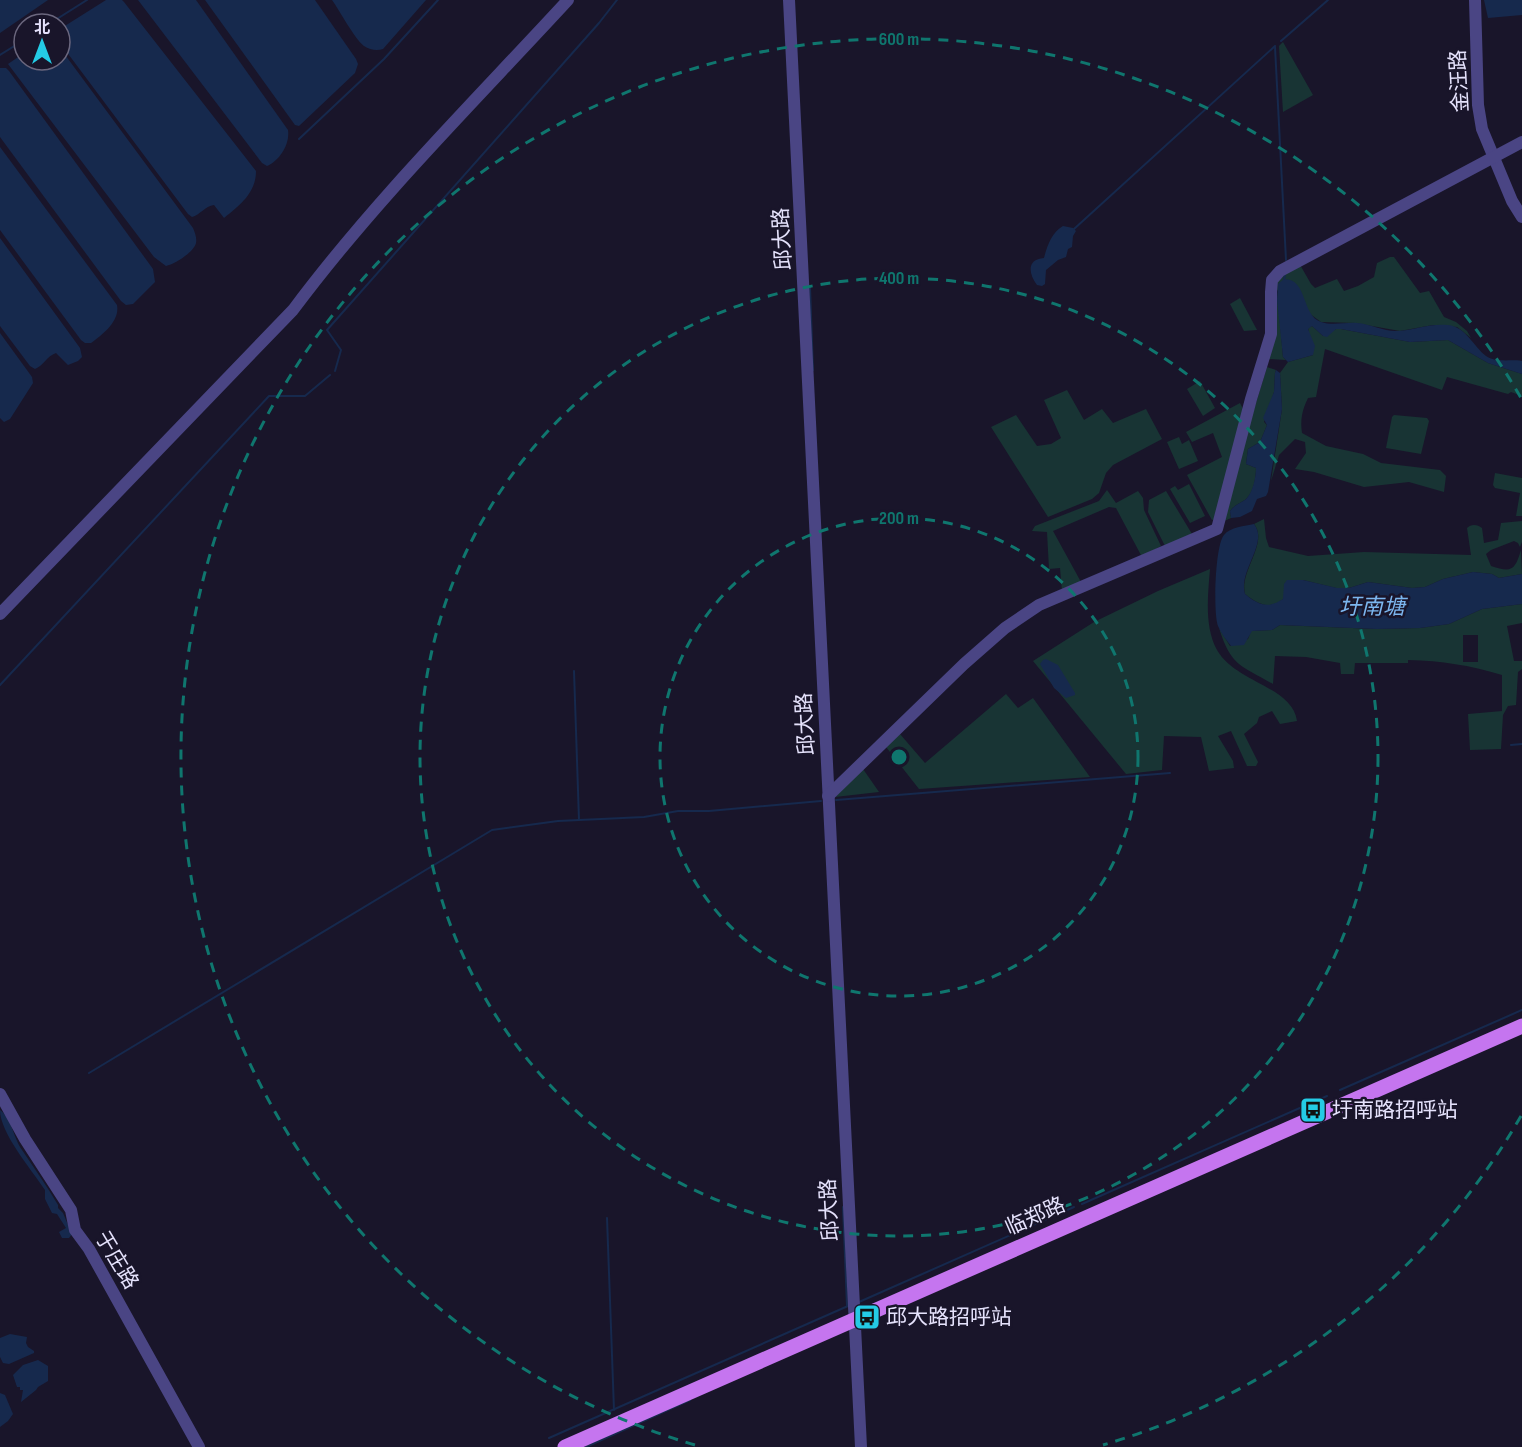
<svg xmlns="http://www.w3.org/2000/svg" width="1522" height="1447" viewBox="0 0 1522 1447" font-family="'Sofia Sans Condensed','Noto Sans SC',sans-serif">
  <rect width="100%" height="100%" fill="#19152a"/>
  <g fill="#183434" fill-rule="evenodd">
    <path d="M1283,42L1313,95L1283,112L1279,46Z"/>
    <path d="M1390,257H1394L1420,293L1429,291L1444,317L1456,322L1467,331L1471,338L1457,327L1433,325L1400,331L1355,323L1321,322L1277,290L1283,357L1286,360L1268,359L1274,284L1299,263L1311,284L1315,288L1337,279L1344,291L1358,286L1374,277L1377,263Z"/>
    <path d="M1240,298L1257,330L1244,331L1230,304Z"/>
    <path d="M1312,326L1323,336L1336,329H1341L1410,342L1448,340L1488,363L1522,374V396L1511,392L1508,394L1447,377L1442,390L1325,349L1316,397L1308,398C1302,410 1300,420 1302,433L1326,446L1363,454L1381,463L1440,470L1446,476L1444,492L1409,482L1364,487L1314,472L1295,469L1306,453L1305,442L1295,439L1279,455L1271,481L1282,409L1280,373L1288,362L1313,355L1308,328Z"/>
    <path d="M1267,367L1276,370L1275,373L1274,392L1264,422L1267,425L1260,442L1248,449L1246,464L1256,468C1256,477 1254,491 1247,498C1242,503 1235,504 1230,511L1231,518L1222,522L1226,501Z"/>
    <path d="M1200,381L1215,408L1203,416L1187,389Z"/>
    <path d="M1067,390L1084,420L1102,409L1113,423L1146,409L1162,439L1113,465L1106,473L1099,493L1092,499L1048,517L991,427L1016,415L1037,446L1051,444L1061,438L1044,400Z"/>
    <path d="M1240,403L1244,411L1217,519L1212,520L1187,475L1222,457L1213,433L1192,442L1186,432Z"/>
    <path d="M1394,415L1427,418L1429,421L1421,454L1386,448L1392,417Z"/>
    <path d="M1179,437L1182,444L1189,440L1198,461L1179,469L1167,442Z"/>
    <path d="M1495,473L1522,478V516H1516L1520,493L1495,488L1493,485Z"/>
    <path d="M1189,484L1205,516L1190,523L1170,489L1175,486L1178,490Z"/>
    <path d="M1107,490L1116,503L1138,491L1143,498L1144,510L1161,546L1142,557L1116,508L1109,507L1053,531L1081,582L1062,591L1060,568L1049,569L1047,532L1032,531L1035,526L1099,501Z"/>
    <path d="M1166,491L1192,534L1165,546L1148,512L1149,500Z"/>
    <path d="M1264,519L1266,538L1269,547L1308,556L1364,552L1471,555L1467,528C1471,524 1477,524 1482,528L1484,543L1498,540L1501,523L1522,521V542L1520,547L1518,543L1514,541L1491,550L1486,554L1491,566C1512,573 1515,570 1521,550L1522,574L1499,578L1492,574L1473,572L1443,579L1425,587L1412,588L1368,582L1349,588H1336L1303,580C1282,600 1273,617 1245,594C1239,571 1269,543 1254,524Z"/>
    <path d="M1210,569C1208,595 1204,626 1217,650C1236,683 1292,686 1297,721L1280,724L1272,711L1259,717L1257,723L1244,734L1258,762L1256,766H1247L1231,731L1218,736L1233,761L1234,768L1209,771L1201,737L1164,736L1162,770L1126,774L1033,661L1094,622L1158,591Z"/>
    <path d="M1522,604V623L1507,626L1514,661H1522V669L1518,672L1516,705L1508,706L1503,715L1501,749L1470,750L1468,714L1502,711V675C1468,665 1443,661 1408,660V663H1355L1354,674H1341L1340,663L1306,657L1275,656L1273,684C1240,665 1231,666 1219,628L1230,646L1248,639L1251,631L1272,630L1280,625L1376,629L1420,628L1449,624L1482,609ZM1463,635H1478V662H1463Z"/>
    <path d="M1006,694L1018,708L1033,698L1090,777L919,789L886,747L900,734L925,763Z"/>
    <path d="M863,769L879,792L835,797Z"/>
  </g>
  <g fill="#16294d">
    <path d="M0,0H48L0,33Z"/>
    <path d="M106,0H122L124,2L256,171C256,193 240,205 224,218L214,205C205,206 200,215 192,217L188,214L60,43V29Z"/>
    <path d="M138,0H196L288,130C290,144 280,160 267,166L262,163Z"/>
    <path d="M205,0H315L356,59L358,64L355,73L299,126L295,125Z"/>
    <path d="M332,0H426L383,49C377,51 370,50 364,46C354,38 340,11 332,0Z"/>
    <path d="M1484,0H1522V15L1488,18Z"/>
    <path d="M60,48L193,228C195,233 197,238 196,243C194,252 175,264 166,266L154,257L8,64L24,53V60H60Z"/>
    <path d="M0,68H6L9,71L153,269L155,282L133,304L126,305L121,301L0,137Z"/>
    <path d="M0,147L117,305C120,321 103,334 91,343H85L81,340L0,230Z"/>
    <path d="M1063,226L1073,228L1076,231L1073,236L1072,247L1068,249L1066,257L1058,260L1046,270L1045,284L1042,286L1037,285C1028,273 1027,259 1044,258C1047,246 1052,232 1063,226Z"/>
    <path d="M0,238L80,348L82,357L78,361L68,365L56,353C47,356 43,366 35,369L30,366L0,326Z"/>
    <path d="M1284,279C1308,279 1301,315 1321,322C1332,326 1346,322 1357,323C1371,324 1385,332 1398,331C1414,330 1431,323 1448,325C1466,327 1473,346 1486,356C1495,363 1511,359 1522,361V374L1488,363L1448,340L1410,342L1341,329H1336L1327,337L1323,336L1312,326L1308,329L1315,346L1313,355L1288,362L1283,357L1277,300L1278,284Z"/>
    <path d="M0,333L32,377L33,383L10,419L4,422L0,418Z"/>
    <path d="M1276,370L1280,373L1282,409L1268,492L1266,496L1257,499L1252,511L1240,517L1231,518L1230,511C1235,504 1242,503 1247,498C1253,491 1256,477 1256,468L1246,464L1248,449L1260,442L1267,425L1263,418L1274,392L1275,373Z"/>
    <path d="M1254,524C1269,543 1238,571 1245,594C1258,605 1268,609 1283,599L1284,584L1287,580H1303L1337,588H1349L1368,582L1412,588L1425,587L1443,579L1473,572L1492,574L1499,578L1522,574V604L1482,609L1449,624L1420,628L1377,629L1280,625L1272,630L1252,631L1244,645L1231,646C1226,640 1221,633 1218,626C1213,613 1215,545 1224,535C1230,527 1245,526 1254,524Z"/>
    <path d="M1046,659L1058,665L1075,693V695L1066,698L1054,688L1040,664L1043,660Z"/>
    <path d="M0,1110C12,1119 13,1137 22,1150C34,1168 47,1186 58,1205V1208L63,1213L72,1234L69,1238H62L59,1232L66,1228L57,1214L52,1213L45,1199V1190C31,1169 0,1133 0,1110Z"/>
    <path d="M10,1334L27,1337L26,1343L28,1347L34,1351V1353L9,1364L3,1363L0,1357V1338Z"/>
    <path d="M38,1360L48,1366V1381L38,1387L36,1390L21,1402L23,1390H20V1387H17L13,1375L23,1365Z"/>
    <path d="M0,1393L5,1395L13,1414L8,1421L0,1427Z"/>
  </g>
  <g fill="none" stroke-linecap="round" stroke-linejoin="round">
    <g stroke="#16294d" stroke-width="2">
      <path d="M49,24L87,0"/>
      <path d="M1281,41L1328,0"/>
      <path d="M1275,47L1286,260"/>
      <path d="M0,55L24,40"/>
      <path d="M299,139L384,59L438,0"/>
      <path d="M1074,229L1275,46"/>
      <path d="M1284,279L1285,276"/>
      <path d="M810,287L813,370"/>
      <path d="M335,371L341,350L327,330L599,23L617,0"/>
      <path d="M574,671L579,820"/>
      <path d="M0,685L269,396H305L330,375"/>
      <path d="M1511,745L1522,744"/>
      <path d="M836,800L1170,773"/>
      <path d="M89,1073L492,830L558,821L644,817L678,811H709L821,801"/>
      <path d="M1340,1090L1522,1010"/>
      <path d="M1082,1204L1327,1096"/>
      <path d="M843,1207L847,1306"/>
      <path d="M607,1218L614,1410"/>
      <path d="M859,1302L1074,1207"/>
      <path d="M549,1438L848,1306"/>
      <path d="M586,1447L690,1400"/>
    </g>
    <g stroke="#4a4584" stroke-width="12">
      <path d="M789,0L861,1447"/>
      <path d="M1475,0L1478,105L1482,129L1512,201L1522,217"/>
      <path d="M0,614L293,310C375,200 475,101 568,0"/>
      <path d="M828,796L964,664L1005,628L1039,605L1217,529L1251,399L1271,334V292L1272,280L1280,271L1522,142"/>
      <path d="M0,1094L25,1139L71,1210L75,1230L89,1249L199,1447"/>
    </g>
    <path stroke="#c575ef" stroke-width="15" d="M565,1447L1522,1026"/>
  </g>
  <g fill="none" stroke="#0f766e" stroke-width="3" stroke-dasharray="10 8">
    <circle cx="899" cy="757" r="239"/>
    <circle cx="899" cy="757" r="479"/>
    <path d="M1521 1116A718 718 0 0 1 1103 1445M695 1445A718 718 0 1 1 1521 398"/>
  </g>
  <defs>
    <symbol id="bus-square" viewBox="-11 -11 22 22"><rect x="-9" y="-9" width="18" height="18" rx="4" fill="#24cbe5" stroke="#19152a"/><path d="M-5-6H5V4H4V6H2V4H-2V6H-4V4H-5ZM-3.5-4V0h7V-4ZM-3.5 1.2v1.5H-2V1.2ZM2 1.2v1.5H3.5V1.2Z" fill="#111"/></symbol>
  </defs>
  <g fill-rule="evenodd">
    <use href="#bus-square" x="1298" y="1095" width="30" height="30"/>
    <use href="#bus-square" x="852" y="1302" width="30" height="30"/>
  </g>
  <g text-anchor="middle" stroke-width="5" stroke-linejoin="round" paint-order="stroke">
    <g font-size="21" fill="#e5e2fc" stroke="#19152a">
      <text transform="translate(1459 81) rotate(-93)" y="7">金汪路</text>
      <text transform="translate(782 239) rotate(-93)" y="7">邱大路</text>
      <text transform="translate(805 724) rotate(-93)" y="7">邱大路</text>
      <text transform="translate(829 1210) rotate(-93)" y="7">邱大路</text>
      <text transform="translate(1035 1216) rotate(-24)" y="7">临郑路</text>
      <text transform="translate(117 1260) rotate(59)" y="7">于庄路</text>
    </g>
    <g font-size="21" fill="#e5e2fc" stroke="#19152a" text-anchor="start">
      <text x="1332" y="1117">圩南路招呼站</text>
      <text x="886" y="1324">邱大路招呼站</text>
    </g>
    <g font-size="22" font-style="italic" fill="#7cb6ef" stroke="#19152a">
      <text x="1372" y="614">圩南塘</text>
    </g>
  </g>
  <circle cx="899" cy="757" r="9" fill="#0f766e" stroke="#19152a" stroke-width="3"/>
  <g font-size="18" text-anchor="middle" font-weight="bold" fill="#0f766e" stroke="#19152a" stroke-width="5" stroke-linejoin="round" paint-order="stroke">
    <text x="899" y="45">600 m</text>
    <text x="899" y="284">400 m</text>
    <text x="899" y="524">200 m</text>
  </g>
  <g transform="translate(42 42)"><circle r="28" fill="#19152a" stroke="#6b677e" stroke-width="1.5"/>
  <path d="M0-4.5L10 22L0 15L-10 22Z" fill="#24cbe5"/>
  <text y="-9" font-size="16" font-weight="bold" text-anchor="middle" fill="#e5e2fc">北</text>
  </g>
</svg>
